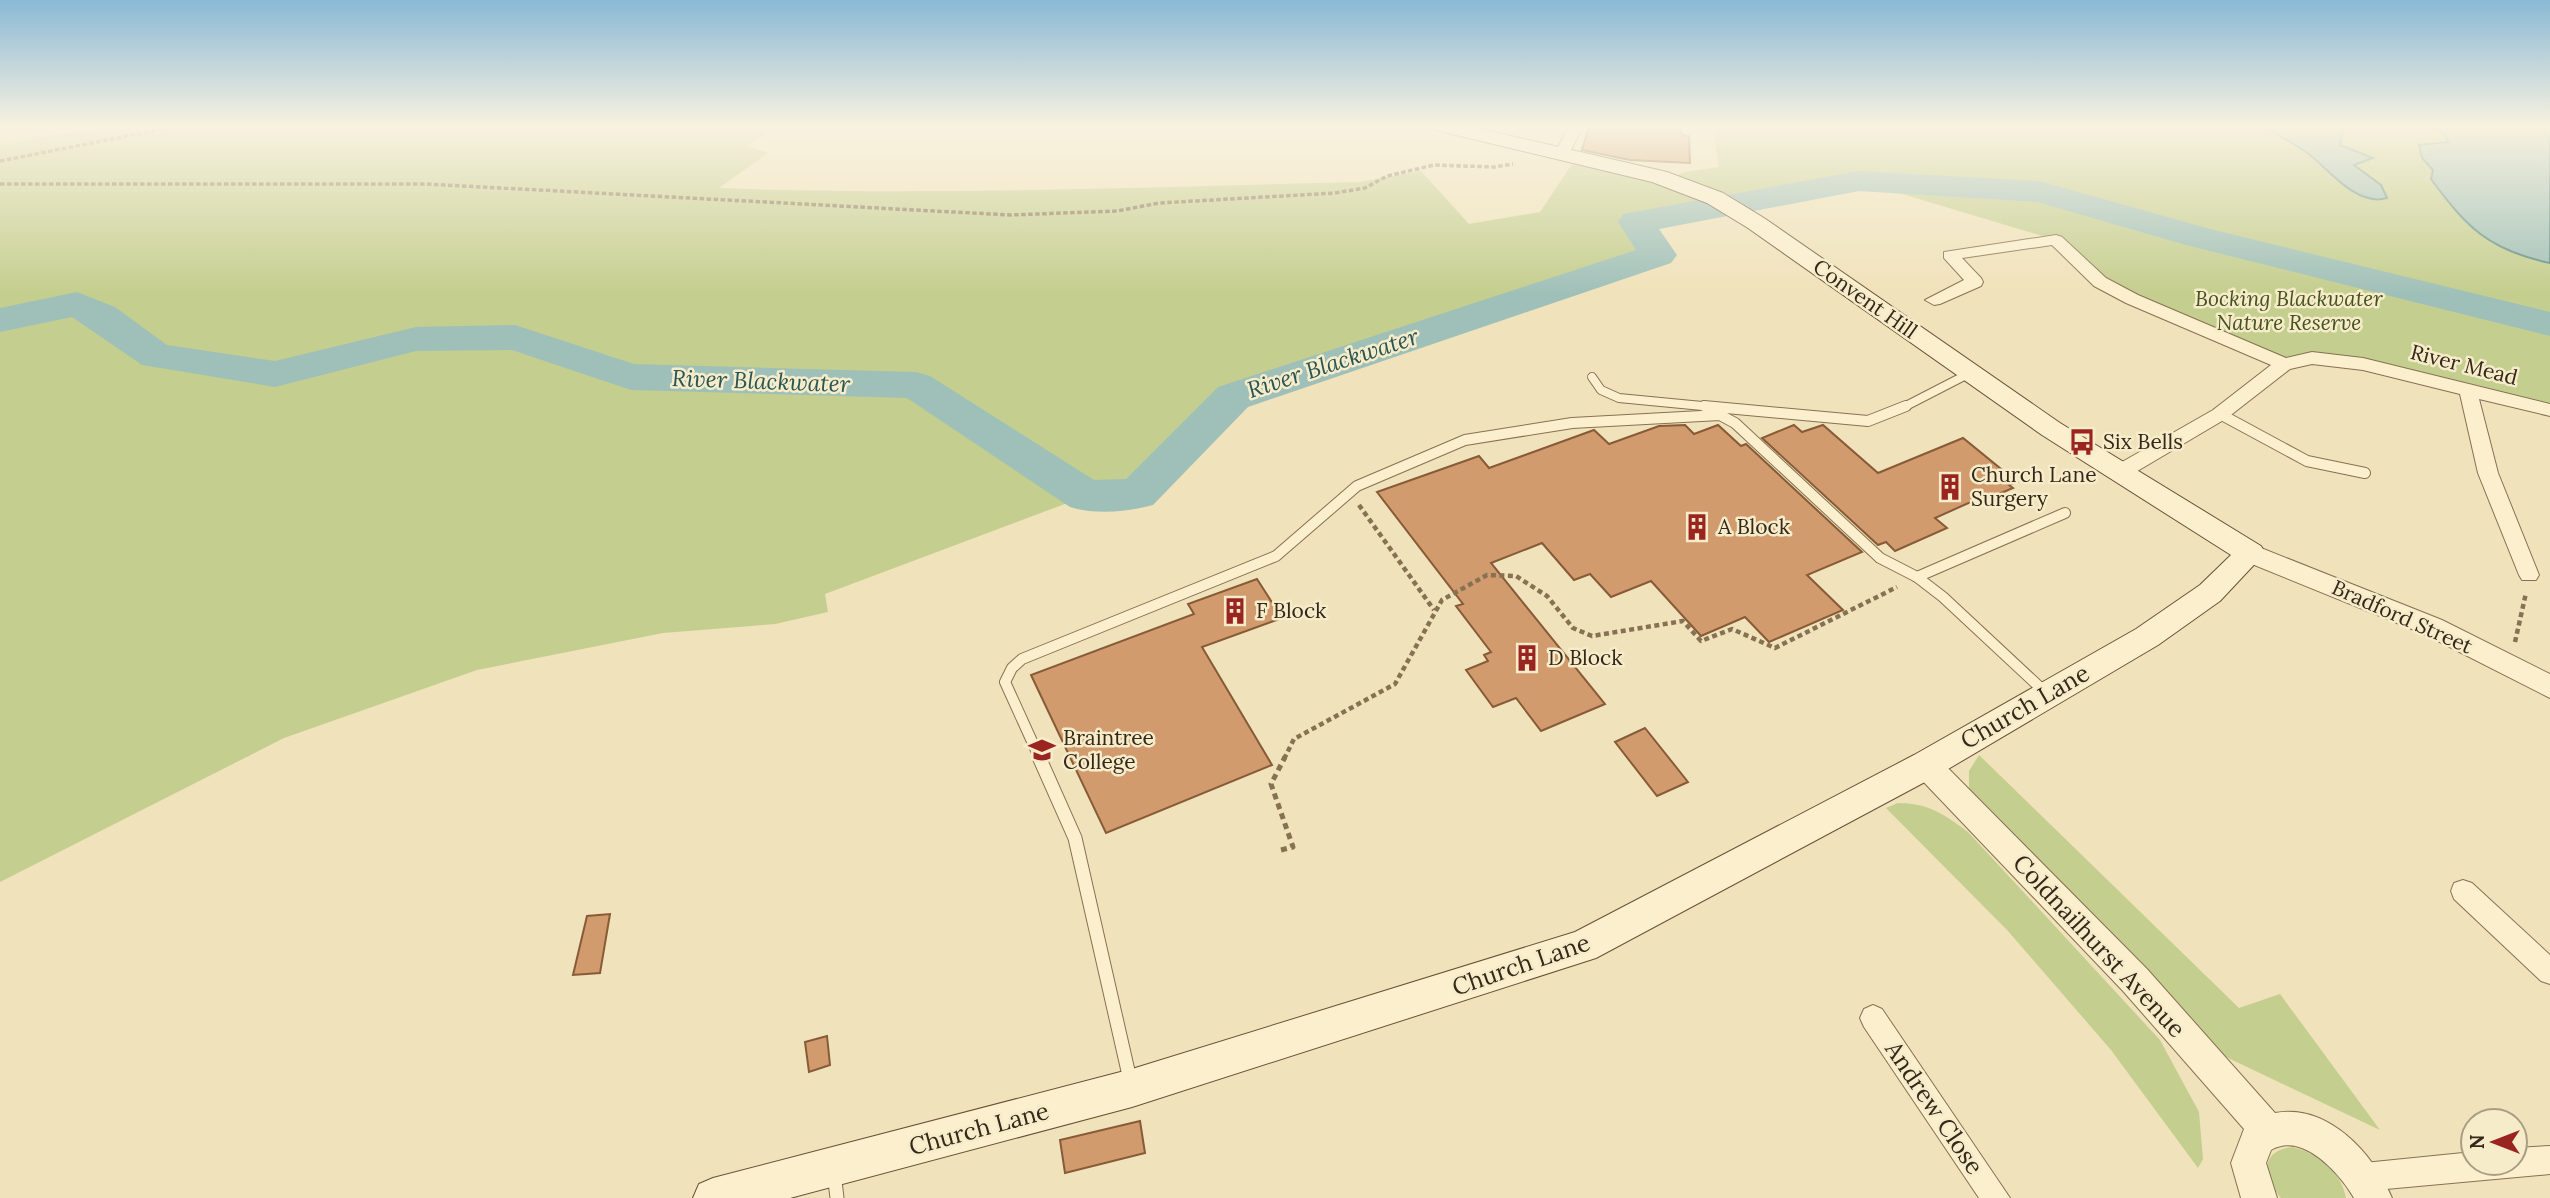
<svg xmlns="http://www.w3.org/2000/svg" width="2550" height="1198" viewBox="0 0 2550 1198" font-family="Lora,serif">
  <rect width="100%" height="100%" fill="#f0e2ba"/>
  <path fill="#e6dea7" d="M0,126H114L0,146Z"/>
  <g fill="#c4ce8e">
    <path d="M111,126H776L747,146L768,153L719,188C932,196 1146,187 1359,182L1421,171L1469,224L1540,212L1572,164L1662,181L1685,172L1719,167L1712,126H2550V408L2336,360L2284,364L2132,299L2056,240L1859,181L1637,221L1658,255L1233,397L1137,494L1086,496L825,594L828,612L775,624L663,633L477,670L284,738L0,882V145Z"/>
    <path d="M1979,755L2239,1008L2280,994L2380,1130L2226,1057L1969,790V771Z"/>
    <path d="M1898,803C1928,803 1944,814 1968,832L2160,1040L2199,1112L2203,1159L2198,1168L2111,1050L2008,931L1886,808Z"/>
    <path d="M2293,1147C2319,1154 2340,1170 2346,1198H2281C2262,1178 2259,1150 2293,1147Z"/>
  </g>
  <g fill="#9fc0b8" stroke="#668e85" stroke-width="2">
    <path d="M2264,126H2347L2342,132L2340,145L2373,158L2354,165L2381,185L2387,198C2358,207 2331,172 2310,155C2296,144 2279,137 2264,126Z"/>
    <path d="M2428,126H2550V263C2489,250 2467,228 2431,179L2433,170L2422,158L2419,145L2449,142L2441,131Z"/>
  </g>
  <g fill="none" stroke-linecap="round" stroke-linejoin="round">
    <path fill="#9fc0b8" fill-rule="evenodd" d="M1859,171L2039,181L2210,229L2550,312V336L2186,245L2037,202L1859,191L1659,229L1677,255L1671,263L1248,407L1153,505C1127,512 1096,515 1070,507L907,398L631,390L512,350L416,351L275,387L142,365L72,317L0,332V308L77,292L115,307L167,345L275,361L416,327L515,325L634,364L916,372L930,376L1094,480L1126,479L1218,387L1636,250L1618,222L1623,214Z"/>
  </g>
  <g fill="#d19b6d" stroke="#885b38" stroke-width="2">
    <path d="M1589,126H1680L1682,135L1689,136L1690,163L1630,160L1582,150Z"/>
    <path d="M1685,425L1694,434L1718,425L1741,446L1746,444L1862,552L1807,575L1843,610L1769,642L1745,617L1701,636L1651,581L1611,597L1590,574L1574,580L1542,543L1491,563L1605,704L1541,731L1516,698L1493,707L1466,670L1488,661L1484,655L1491,652L1456,606L1463,604L1377,492L1479,456L1489,468L1594,430L1609,444L1659,426Z"/>
    <path d="M1794,425L1802,432L1823,425L1878,473L1963,438L2017,482L2009,485L2013,488L1985,500L1982,497L1935,518L1947,528L1895,551L1886,542L1878,545L1762,438Z"/>
    <path d="M1257,579L1282,618L1202,647L1272,765L1106,833L1031,675L1194,614L1188,604Z"/>
    <path d="M1645,728L1688,782L1657,796L1615,742Z"/>
    <path d="M610,914L600,973L573,975L587,916Z"/>
    <path d="M827,1036L830,1065L809,1072L805,1042Z"/>
    <path d="M1140,1121L1145,1153L1065,1173L1060,1140Z"/>
  </g>
  <g fill="none" stroke-linecap="round" stroke-linejoin="round">
    <defs>
      <g id="service-far2">
        <path d="M1592,377L1601,390L1619,398L1723,408"/>
        <path d="M1902,408L1970,373"/>
      </g>
      <g id="service-far1">
        <path d="M1704,406L1868,421L1906,406"/>
        <path d="M2220,414L2307,461L2365,473"/>
        <path d="M1917,577L2065,513"/>
        <path d="M1040,759L1005,682L1012,668L1022,659L1276,556L1357,486L1465,440L1572,423L1720,415L1735,423L1880,558L1917,577L1943,597L2046,693"/>
      </g>
      <g id="service">
        <path d="M1039,757L1075,838L1131,1084"/>
        <path d="M834,1173L837,1198"/>
      </g>
      <g id="minor">
        <path d="M1569,126H1583L1567,158H1557L1554,155Z"/>
        <path d="M2056,235L2062,237L2106,278L2138,295L2286,358L2312,352L2363,358L2550,404V416L2479,399L2498,473L2539,575L2536,580H2522L2519,575L2478,473L2460,394L2363,370L2312,364L2290,369L2227,418L2129,476H2115L2112,471L2115,466L2213,410L2271,365L2126,303L2094,286L2052,245L1962,258L1981,278L1983,282L1981,286L1940,304L1934,305L1925,300L1964,280L1944,258V252Z"/>
        <path d="M2463,880L2472,883L2550,955V984L2541,981L2454,899L2451,891L2454,883Z"/>
        <path d="M1873,1005L1882,1009L2010,1198H1979L1864,1027L1860,1018L1864,1009Z"/>
        <path d="M2550,1146V1174L2364,1191L2354,1187L2350,1177L2354,1167L2364,1163L2473,1152V1163H2515V1148Z"/>
      </g>
      <g id="tertiary">
        <path d="M2251,544L2442,620L2550,674V698L2424,634L2242,560L2238,553L2242,546Z"/>
        <path d="M1926,753L1936,756L2147,969L2275,1113C2328,1103 2374,1154 2392,1198H2354C2340,1174 2303,1131 2271,1150L2266,1163L2277,1198H2241L2231,1163L2244,1129L2123,991L1916,774L1912,765L1916,756Z"/>
      </g>
      <path id="secondary" d="M1432,126H1468L1667,172L1723,193L1764,218L2060,423L2261,546L2265,553L2220,601L2158,645L1938,775L1596,958L1132,1107L790,1198H693L699,1184L713,1178L1132,1069L1575,932L1914,755L2136,629L2200,585L2231,555L2042,435L1748,228L1707,203L1652,182L1435,130Z"/>
    </defs>
    <use href="#service-far2" stroke="#877153" stroke-width="10"/>
    <use href="#service-far1" stroke="#877153" stroke-width="12"/>
    <use href="#service" stroke="#877153" stroke-width="15"/>
    <use href="#minor" stroke="#877153" stroke-width="2"/>
    <use href="#tertiary" stroke="#877153" stroke-width="2"/>
    <use href="#secondary" stroke="#695237" stroke-width="2"/>
    <g stroke="#877153" stroke-width="3.5" stroke-dasharray="4.5 2.5" stroke-linecap="butt">
      <path d="M0,161L178,126"/>
      <path d="M0,184H426L1010,215L1117,211L1159,203L1335,193L1365,188L1387,176L1434,165L1494,167L1513,164"/>
    </g>
    <g stroke="#877153" stroke-width="4.5" stroke-dasharray="5 3.5" stroke-linecap="butt">
      <path d="M1359,505L1434,610"/>
      <path d="M2515,642L2526,593"/>
      <path d="M1284,759L1294,739L1395,684L1442,600L1487,575L1516,576L1547,596L1573,628L1592,636L1683,621L1701,641L1732,629L1775,648L1897,587"/>
    </g>
    <path stroke="#877153" stroke-width="5" stroke-dasharray="6 4.5" stroke-linecap="butt" d="M1281,850L1293,847L1271,784L1285,757"/>
    <use href="#service-far2" stroke="#fbefcd" stroke-width="8"/>
    <use href="#service-far1" stroke="#fbefcd" stroke-width="10"/>
    <use href="#service" stroke="#fbefcd" stroke-width="13"/>
    <use href="#minor" fill="#fbefcd" fill-rule="evenodd"/>
    <use href="#tertiary" fill="#fbefcd" fill-rule="evenodd"/>
    <use href="#secondary" fill="#fbefcd" fill-rule="evenodd"/>
  </g>
  <linearGradient id="sky" x2="0" y2="1"><stop stop-color="#8bb9d5"/><stop offset="0.43" stop-color="#f8f2e0"/><stop offset="1" stop-color="#f8f2e0" stop-opacity="0"/></linearGradient>
  <rect width="2550" height="294" fill="url(#sky)"/>
  <defs>
    <symbol id="bus-bare" viewBox="-9 -9 18 18"><path d="M-5-6H5V4H4V6H2V4H-2V6H-4V4H-5ZM-3.5-4V0h7V-4ZM-3.5 1.2v1.5H-2V1.2ZM2 1.2v1.5H3.5V1.2Z" fill="#9a2420" stroke="#f7ecca" stroke-width="2.5" paint-order="stroke"/></symbol>
    <symbol id="building-bare" viewBox="-9 -9 18 18"><path d="M-4-6H4V6H1V3H-1V6H-4ZM-2.5-4.3h1.7v1.8h-1.7ZM.8-4.3h1.7v1.8H.8ZM-2.5-1h1.7V.8h-1.7ZM.8-1h1.7V.8H.8Z" fill="#9a2420" stroke="#f7ecca" stroke-width="2.5" paint-order="stroke"/></symbol>
    <symbol id="university-bare" viewBox="-9 -9 18 18"><path d="M0-5L7-2L0 1L-7-2ZM-4 1L0 2.5L4 1V4Q0 6-4 4Z" fill="#9a2420" stroke="#f7ecca" stroke-width="2.5" paint-order="stroke"/></symbol>
  </defs>
  <g fill-rule="evenodd">
    <use href="#bus-bare" x="2063" y="423" width="38" height="38"/>
    <use href="#building-bare" x="1931" y="468" width="38" height="38"/>
    <use href="#building-bare" x="1678" y="508" width="38" height="38"/>
    <use href="#building-bare" x="1216" y="592" width="38" height="38"/>
    <use href="#building-bare" x="1508" y="639" width="38" height="38"/>
    <use href="#university-bare" x="1023" y="731" width="38" height="38"/>
  </g>
  <g text-anchor="middle" stroke-width="5" stroke-linejoin="round" paint-order="stroke">
    <g font-size="21" fill="#35281a" stroke="#f7ecca">
      <text transform="translate(1865 299) rotate(35)" y="7">Convent Hill</text>
      <text transform="translate(2464 365) rotate(14)" y="7">River Mead</text>
      <text transform="translate(2402 617) rotate(24)" y="7">Bradford Street</text>
    </g>
    <g font-size="21" font-style="italic" fill="#44531f" stroke="#f7ecca">
      <text x="2289" y="306">Bocking Blackwater<tspan x="2289" dy="24">Nature Reserve</tspan></text>
    </g>
    <g font-size="21" fill="#35281a" stroke="#f7ecca" text-anchor="start">
      <text x="2103" y="449">Six Bells</text>
      <text x="1971" y="482">Church Lane<tspan x="1971" dy="24">Surgery</tspan></text>
      <text x="1718" y="534">A Block</text>
      <text x="1256" y="618">F Block</text>
      <text x="1548" y="665">D Block</text>
      <text x="1063" y="745">Braintree<tspan x="1063" dy="24">College</tspan></text>
    </g>
    <g font-size="23" font-style="italic" fill="#285655" stroke="#f7ecca">
      <text transform="translate(1333 363) rotate(-18)" y="8">River Blackwater</text>
      <text transform="translate(761 381) rotate(2)" y="8">River Blackwater</text>
    </g>
    <g font-size="24" fill="#35281a" stroke="#f7ecca">
      <text transform="translate(2025 707) rotate(-30)" y="8">Church Lane</text>
      <text transform="translate(2099 946) rotate(47)" y="8">Coldnailhurst Avenue</text>
      <text transform="translate(1521 965) rotate(-19)" y="8">Church Lane</text>
      <text transform="translate(1934 1108) rotate(56)" y="8">Andrew Close</text>
      <text transform="translate(979 1129) rotate(-15)" y="8">Church Lane</text>
    </g>
  </g>
  <g transform="translate(2494 1142) rotate(270)"><circle r="33" fill="#f7ecca" stroke="#a99e84" stroke-width="2"/>
  <path d="M0-5L12 26L0 18L-12 26Z" fill="#9a2420"/>
  <text y="-10" font-size="19" font-weight="bold" text-anchor="middle" fill="#35281a">N</text>
  </g>
</svg>
